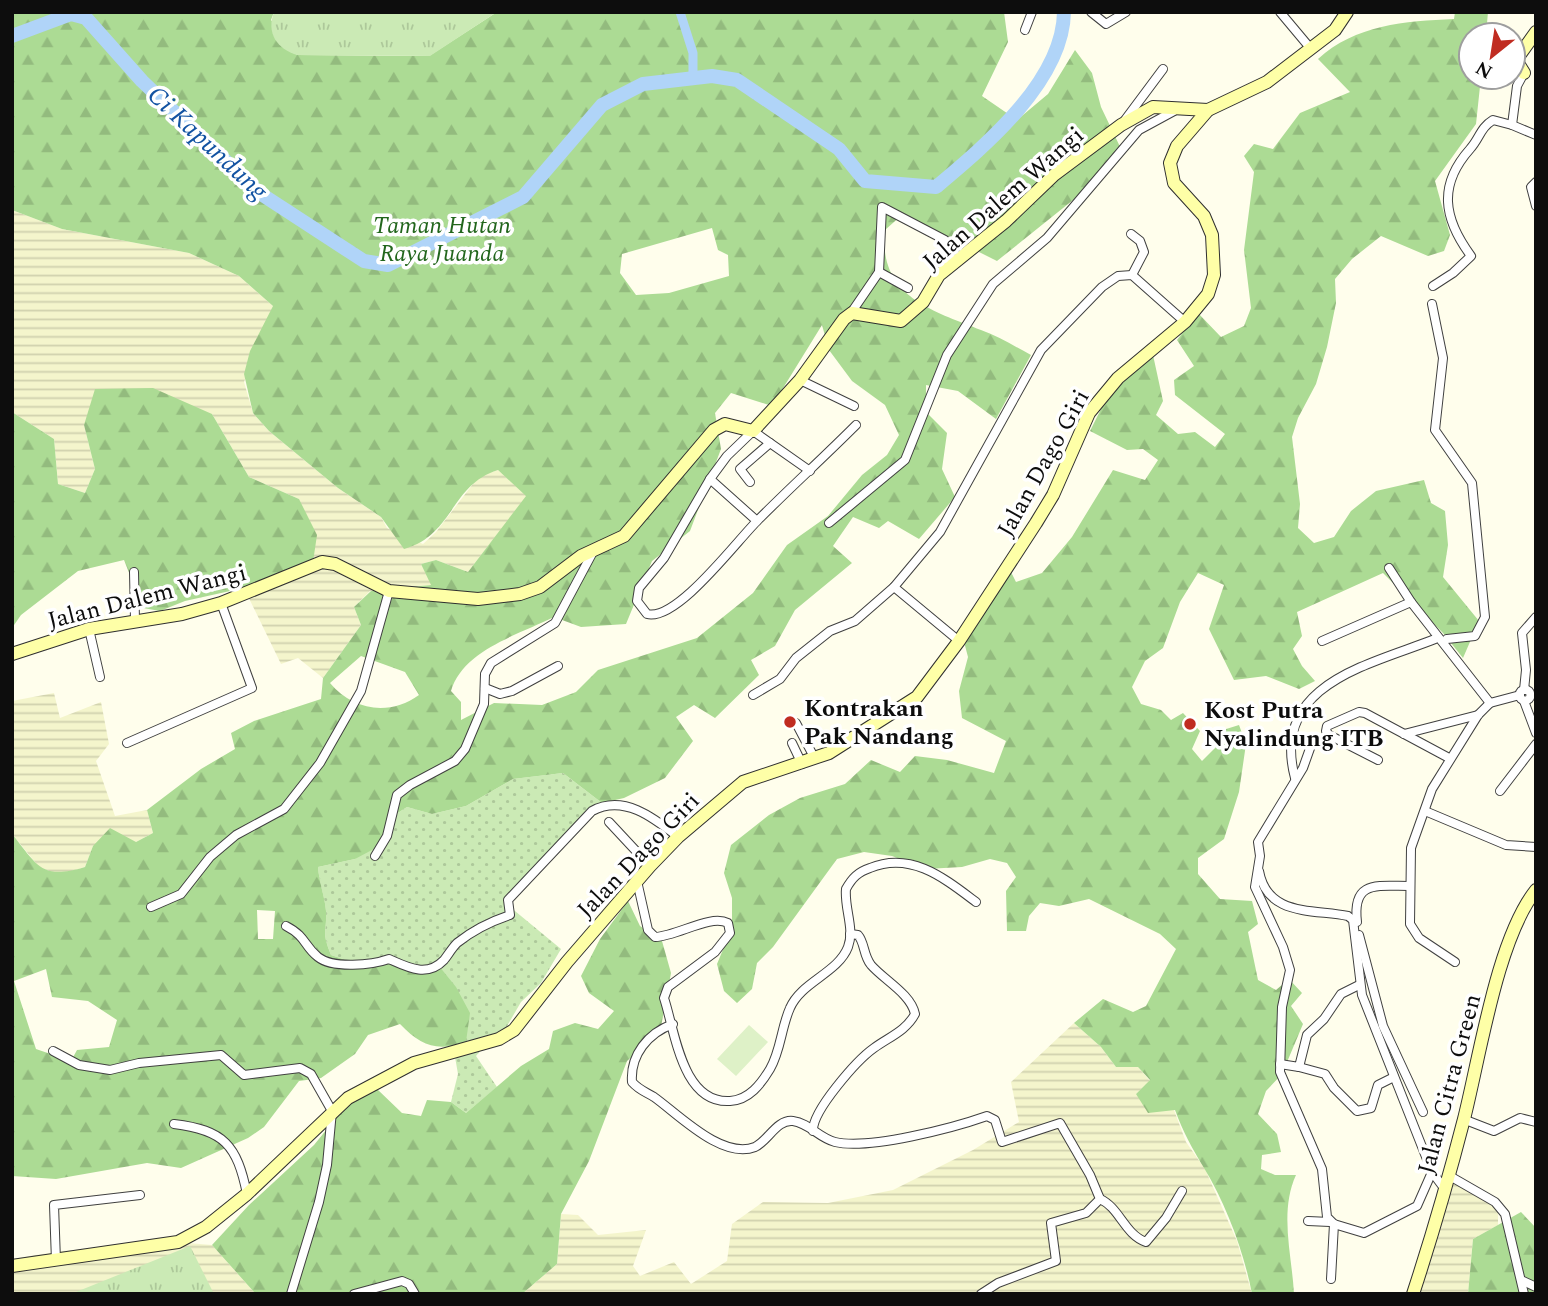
<svg xmlns="http://www.w3.org/2000/svg" width="1548" height="1306" viewBox="0 0 1548 1306" font-family="Spectral,serif">
  <defs>
    <pattern id="farmland-rules" width="6" height="5" patternUnits="userSpaceOnUse" patternTransform="scale(1.75)"><rect width="6" height="5" fill="#f4f5cc"/><path d="M0 2.5h6" fill="none" stroke="#d0d1ae"/></pattern>
    <pattern id="grass-dots" width="8" height="8" patternUnits="userSpaceOnUse" patternTransform="scale(1.75)"><rect width="8" height="8" fill="#cbeab5"/><path d="M2 2h.1M6 6h.1" fill="none" stroke="#adc89a" stroke-width="1.8" stroke-linecap="round"/></pattern>
    <pattern id="forest-firs" width="22" height="20" patternUnits="userSpaceOnUse" patternTransform="scale(1.75)"><rect width="22" height="20" fill="#acdb94"/><path d="M5 1l3.5 6h-7zM16 11l3.5 6h-7z" fill="#93bb7e"/></pattern>
    <pattern id="park-tufts" width="24" height="20" patternUnits="userSpaceOnUse" patternTransform="scale(1.75)"><rect width="24" height="20" fill="#cbeab5"/><path d="M3 7l-1-3M5 7V3M7 7l1-3M15 17l-1-3M17 17v-4M19 17l1-3" fill="none" stroke="#adc89a"/></pattern>
  </defs>
  <rect width="100%" height="100%" fill="#fffeec"/>
  <g fill="url(#farmland-rules)">
    <path d="M12,210L62,229L189,253L239,276L273,306L244,382L253,413L269,431L338,488L381,517L387,528L423,544L436,532L479,476L498,470L527,496L468,572L436,560L421,564L432,585L370,591L354,607L361,625L323,678L298,658L281,664L244,588L299,499L249,477L212,414L84,425L95,469L85,493L58,484L54,439L12,412Z"/>
    <path d="M54,693L60,718L101,702L109,744L96,761L115,816L147,810L153,833L136,842L93,846L85,867L59,875L39,867L12,834V701Z"/>
    <path d="M1074,1023L1101,1047L1116,1067H1138L1150,1081L1136,1094L1174,1110L1186,1142L1205,1169L1237,1241L1252,1294H522L557,1264L561,1214L578,1215L598,1235L646,1230L633,1266L640,1276L674,1262L691,1284L727,1261L732,1224L763,1202L828,1203L893,1190L973,1150L1019,1122L1011,1082Z"/>
    <path d="M1454,1182L1498,1209V1225L1473,1239L1468,1294H1416Z"/>
    <path d="M176,1242L212,1245L255,1293L12,1294V1259L61,1251Z"/>
  </g>
  <path fill="url(#grass-dots)" d="M563,773L602,803L503,901L561,949L541,983L521,1002L503,1033L487,1043L476,1056L497,1087L466,1113L451,1102L458,1074L439,966L352,962L331,955C321,930 327,934 326,911C325,898 319,882 318,867L355,859L393,816L407,807L432,814L466,806L513,779Z"/>
  <g fill="url(#forest-firs)" fill-rule="evenodd">
    <path d="M12,12H274L271,20L297,55L429,56L497,12H1004L1008,42L982,96L1017,120L1048,94L1075,50L1092,73L1101,107L1123,153L1088,188L997,261L903,214L885,230C878,296 931,310 981,330C998,336 1014,346 1031,355L996,419L958,391L926,385V412L947,433L942,469L955,497L919,539L888,521L879,528L853,517L833,546L852,563L795,610L775,646L751,660L759,675L715,718L694,705L676,717L693,741L665,778L624,798L602,803L563,773L513,779L466,806L432,814L407,807L393,816L387,842L355,859L318,867C319,882 325,897 326,911C327,934 321,930 331,955L352,962L439,966L456,987L470,1013L466,1042C437,1052 421,1046 400,1024L368,1035L355,1054L321,1078L299,1081L264,1127L248,1138L181,1168L147,1163L56,1179L12,1176V834C38,866 41,880 85,867L93,846L110,828L136,842L153,833L147,810L201,769L235,749L231,733L254,721L321,699L323,678L361,625L354,607L371,591L431,585L421,564L436,560L468,572L526,496L498,470C450,485 454,535 404,549L381,517L338,488L269,431L253,413L244,374L250,351L273,306L239,276L189,253L62,229L12,210ZM712,228L718,250L728,255L729,276L669,293L636,295L620,273L622,254ZM822,325L829,350L852,381L885,405L899,435L887,455L862,475L828,516L787,545L753,593L697,638L598,670L576,692L542,705L494,703L461,720V702L451,691C463,650 518,635 554,617L581,627L626,624L652,561L690,531L721,449L715,413L731,393L772,406ZM361,656L405,672L419,695C390,716 353,711 330,683ZM257,910L275,911L273,939H258ZM46,969L52,997L88,1001L117,1020L109,1047L77,1050L71,1061L36,1049L14,981Z"/>
    <path d="M1455,12H1488L1486,35H1471V77H1481L1476,124L1435,181L1450,235L1444,251L1428,256L1381,236L1352,259L1335,279L1336,303L1327,347L1316,384L1298,418L1292,437L1300,504L1298,528L1314,543L1334,537L1351,511L1376,491L1424,480L1431,503L1445,511L1448,545L1443,577L1479,621L1463,658L1443,633L1383,573L1297,612L1302,636L1293,649L1302,666L1315,681L1299,689L1266,676L1234,680L1209,629L1224,585L1198,573L1180,602L1163,648L1145,661L1132,687L1141,704L1161,710L1171,720L1183,713L1200,731L1192,749L1202,761L1218,745L1223,730L1239,725L1246,744L1239,792L1224,839L1198,858V874L1220,899L1252,901L1258,924L1248,932L1258,980L1276,990L1289,979L1302,993L1291,1006L1303,1024L1282,1074L1266,1091L1258,1114L1277,1134L1281,1152L1262,1155L1261,1169L1275,1175H1296C1279,1212 1292,1255 1294,1294H1252C1244,1252 1226,1204 1204,1168C1192,1148 1183,1132 1175,1110L1148,1113L1136,1094L1150,1080L1138,1067H1116L1101,1047L1074,1023L1103,999L1133,1012L1146,1006L1176,949L1160,934L1089,899L1059,906L1040,903L1029,916L1026,931H1007L1006,891L1016,877L1007,863L990,859L962,867L926,869L892,856L864,852L837,859L773,947L757,963L752,989L737,1003L724,991L717,964L732,928V898L724,873L731,845L769,815L800,798L845,784L871,760L900,772L915,756L947,760L994,773L1006,741L962,718L959,691L968,657L963,638L1009,568L1016,582L1042,573L1072,537L1113,470L1145,480L1158,460L1143,449L1127,450L1090,431L1107,397L1153,355L1163,401L1156,415L1178,434L1195,432L1215,447L1225,434L1175,395L1174,380L1194,366L1177,340L1198,313L1221,337L1244,326L1251,308L1244,250L1254,172L1244,156L1254,144L1273,149L1300,113L1350,92L1318,59C1355,25 1405,21 1454,19Z"/>
    <path d="M153,388L212,414L249,477L299,499L317,535L313,562L275,581L185,601L160,611L143,608L124,560L78,571L21,615L12,628V412L54,439L58,484L85,493L95,469L84,425L95,389Z"/>
    <path d="M628,901L640,926L662,941L671,973L660,1032L627,1061L589,1161L561,1214L557,1264L522,1294H251L254,1292L212,1245L249,1205L314,1145L348,1103L377,1089L402,1113L421,1116L427,1100L451,1102L466,1113L521,1066L549,1049L553,1031L575,1023L598,1029L614,1011L589,993L581,976L600,939Z"/>
    <path d="M1521,1212L1536,1228V1294H1468L1473,1239Z"/>
  </g>
  <g fill="url(#park-tufts)">
    <path d="M274,12H497L430,56L297,55C277,49 266,33 274,12Z"/>
    <path d="M190,1246L214,1294H71Z"/>
  </g>
  <path fill="#def1c7" d="M749,1025L768,1042L736,1076L717,1059Z"/>
  <g fill="none" stroke-linecap="round" stroke-linejoin="round">
    <path stroke="#b0d4f8" stroke-width="9" d="M680,12L693,53V76"/>
    <path stroke="#b0d4f8" stroke-width="14" d="M12,36L71,14L86,18L142,81L258,192L364,261L388,265L523,197L602,105L643,84L712,76L737,80L839,149L865,181L936,187C985,146 1063,81 1064,12"/>
    <defs>
      <g id="street">
        <path d="M1091,12L1106,24L1126,12"/>
        <path d="M1280,12L1311,49"/>
        <path d="M1025,30L1032,12"/>
        <path d="M1524,73L1517,86L1512,125L1536,135"/>
        <path d="M1125,120L1163,69"/>
        <path d="M1536,182L1531,187L1536,206"/>
        <path d="M1131,234L1140,241L1144,252L1132,275"/>
        <path d="M879,272L908,288"/>
        <path d="M1433,286L1453,273L1471,256C1443,218 1438,185 1470,149C1480,138 1480,128 1493,120L1512,125"/>
        <path d="M1432,304L1443,358L1435,430L1472,483L1485,617L1475,636L1447,639"/>
        <path d="M851,313L879,272L882,207L945,240"/>
        <path d="M800,380L854,406"/>
        <path d="M710,479L664,558L639,588L637,601L647,614C677,622 738,539 759,519C791,487 824,457 856,425"/>
        <path d="M750,482L740,469L770,443"/>
        <path d="M757,521L710,479L727,456L753,431L810,471"/>
        <path d="M829,523L905,460L947,355L993,284L1047,238L1139,130L1174,111"/>
        <path d="M1389,568L1411,602"/>
        <path d="M134,572L135,621"/>
        <path d="M894,587L959,641"/>
        <path d="M89,629L100,677"/>
        <path d="M1322,641L1411,602L1490,703"/>
        <path d="M485,688L500,694L512,691L558,666"/>
        <circle cx="1525" cy="695" r="5.5"/>
        <path d="M1524,690L1526,670L1522,633L1536,617"/>
        <path d="M753,695L780,679L796,658L830,631L855,621L894,587L940,532L1041,350L1102,287L1118,276L1132,275L1185,322"/>
        <path d="M1524,701L1536,733"/>
        <path d="M796,723L815,759"/>
        <path d="M1404,734L1478,715"/>
        <path d="M1313,740L1303,768L1258,842L1260,856L1255,887L1283,947L1290,970L1282,1007L1280,1072L1322,1169L1327,1217L1334,1224L1364,1233L1417,1206L1432,1172"/>
        <path d="M127,743L252,688L221,603"/>
        <path d="M792,743L802,764"/>
        <path d="M1378,760L1329,735L1326,731L1327,726L1359,712L1365,713L1449,758"/>
        <path d="M1295,778C1270,684 1369,665 1435,639"/>
        <path d="M1500,791L1536,744"/>
        <path d="M1425,811L1506,845L1536,847"/>
        <path d="M609,822L650,866"/>
        <path d="M375,856L387,836L397,795L410,785L455,761L465,749L484,704L485,674L491,663L555,623L594,550"/>
        <path d="M1259,871C1267,916 1311,909 1348,916L1353,920L1362,995L1432,1172L1444,1188"/>
        <path d="M637,881L648,930L655,937C678,936 710,914 728,923L730,933L715,952L668,987L664,998C675,1031 682,1104 730,1101C749,1100 761,1084 770,1069C781,1050 781,1028 790,1008C801,982 838,973 848,947C855,929 844,908 846,889C852,878 858,872 870,868C911,851 944,878 976,902"/>
        <path d="M151,907L181,894L210,857L236,835L284,809L320,763L361,691L389,591"/>
        <path d="M1357,922C1352,880 1377,886 1409,886"/>
        <path d="M286,926C307,937 303,945 318,957C333,969 372,965 389,959C407,967 427,978 444,960C448,955 452,948 457,943C472,931 492,921 510,915L508,900L592,811C623,794 653,817 678,837"/>
        <path d="M1359,935L1383,1026L1423,1112"/>
        <path d="M1455,962L1419,938L1410,924L1411,848L1432,789L1478,715L1490,703L1520,695"/>
        <path d="M673,1024C648,1033 630,1055 632,1082C639,1090 646,1092 654,1097C678,1114 722,1160 755,1147C768,1141 777,1119 793,1121C809,1123 819,1138 835,1142C869,1150 953,1128 987,1116L995,1120L1002,1142L1060,1123L1090,1175L1100,1199L1086,1213L1051,1223L1056,1261L998,1283L981,1294"/>
        <path d="M53,1051L79,1065L110,1070L139,1063L221,1055L244,1075L300,1068L311,1074L332,1111L327,1165L319,1202L291,1294"/>
        <path d="M1280,1064L1299,1067L1307,1035L1324,1019L1341,994L1359,985"/>
        <path d="M1299,1067L1325,1074L1334,1088L1357,1111L1371,1108L1378,1085L1394,1077"/>
        <path d="M1463,1119L1494,1131L1520,1118L1536,1122"/>
        <path d="M174,1124C224,1130 237,1145 247,1194"/>
        <path d="M813,1131C812,1111 857,1060 874,1048C889,1037 906,1031 915,1014C911,994 884,980 871,965C863,955 865,943 858,935L850,934"/>
        <path d="M1448,1175L1495,1202L1505,1214L1524,1294"/>
        <path d="M1100,1199C1120,1208 1124,1234 1146,1242L1166,1218L1182,1191"/>
        <path d="M1308,1221L1330,1222"/>
        <path d="M56,1261L54,1205L140,1195"/>
        <path d="M1331,1279L1334,1224"/>
        <path d="M1523,1281L1536,1287"/>
        <path d="M354,1294L402,1281L409,1284L415,1294"/>
      </g>
      <g id="secondary">
        <path d="M1524,73L1516,60L1536,32"/>
        <path d="M12,654L89,629L182,614L221,603L322,562L335,564L389,591L478,599L520,594L540,587L581,556L624,536L714,430L725,424L753,431L800,380L844,319L852,313L901,321L923,302L939,275L1006,221L1054,175L1121,125L1153,107L1208,110"/>
        <path d="M12,1266L178,1242L206,1227L247,1194L348,1098L414,1063L499,1039L514,1030L567,962L650,866L678,837L743,782L829,753L917,697L959,641L1036,523L1053,495L1089,413L1118,378L1185,322L1208,294L1214,275L1212,235L1204,216L1174,183L1170,163L1177,146L1208,110L1267,82L1335,30L1347,12"/>
        <path d="M1413,1294C1432,1236 1449,1177 1464,1119C1480,1056 1497,939 1536,890"/>
      </g>
    </defs>
    <use href="#street" stroke="#404040" stroke-width="10"/>
    <use href="#secondary" stroke="#2f2f2f" stroke-width="14"/>
    <use href="#street" stroke="#fff" stroke-width="8"/>
    <use href="#secondary" stroke="#feffa7" stroke-width="12"/>
  </g>
  <g fill="#c02c21" stroke="#fff" stroke-width="2.5">
    <circle cx="790" cy="722" r="7"/>
    <circle cx="1190" cy="724" r="7"/>
  </g>
  <g text-anchor="middle" stroke-width="7" stroke-linejoin="round" paint-order="stroke">
    <g font-size="24" fill="#0d0d0d" stroke="#fff">
      <text transform="translate(1003 198) rotate(-41)" y="8">Jalan Dalem Wangi</text>
      <text transform="translate(1043 463) rotate(-61)" y="8">Jalan Dago Giri</text>
      <text transform="translate(147 596) rotate(-14)" y="8">Jalan Dalem Wangi</text>
      <text transform="translate(638 855) rotate(-46)" y="8">Jalan Dago Giri</text>
      <text transform="translate(1449 1084) rotate(-75)" y="8">Jalan Citra Green</text>
    </g>
    <g font-size="24" font-style="italic" fill="#22661c" stroke="#fff">
      <text x="442" y="233">Taman Hutan<tspan x="442" dy="28">Raya Juanda</tspan></text>
    </g>
    <g font-size="24" font-weight="bold" fill="#0d0d0d" stroke="#fff" text-anchor="start">
      <text x="804" y="716">Kontrakan<tspan x="804" dy="28">Pak Nandang</tspan></text>
      <text x="1204" y="718">Kost Putra<tspan x="1204" dy="28">Nyalindung ITB</tspan></text>
    </g>
    <g font-size="26" font-style="italic" fill="#1353a2" stroke="#fff">
      <text transform="translate(208 142) rotate(43)" y="9">Ci Kapundung</text>
    </g>
  </g>
  <rect width="1548" height="1306" fill="none" stroke="#0d0d0d" stroke-width="28"/>
  <g transform="translate(1492 56) rotate(210)"><circle r="33" fill="#ffffff" stroke="#9e9e9e" stroke-width="2"/>
  <path d="M0-5L12 26L0 18L-12 26Z" fill="#c02c21"/>
  <text y="-10" font-size="19" font-weight="bold" text-anchor="middle" fill="#0d0d0d">N</text>
  </g>
</svg>
